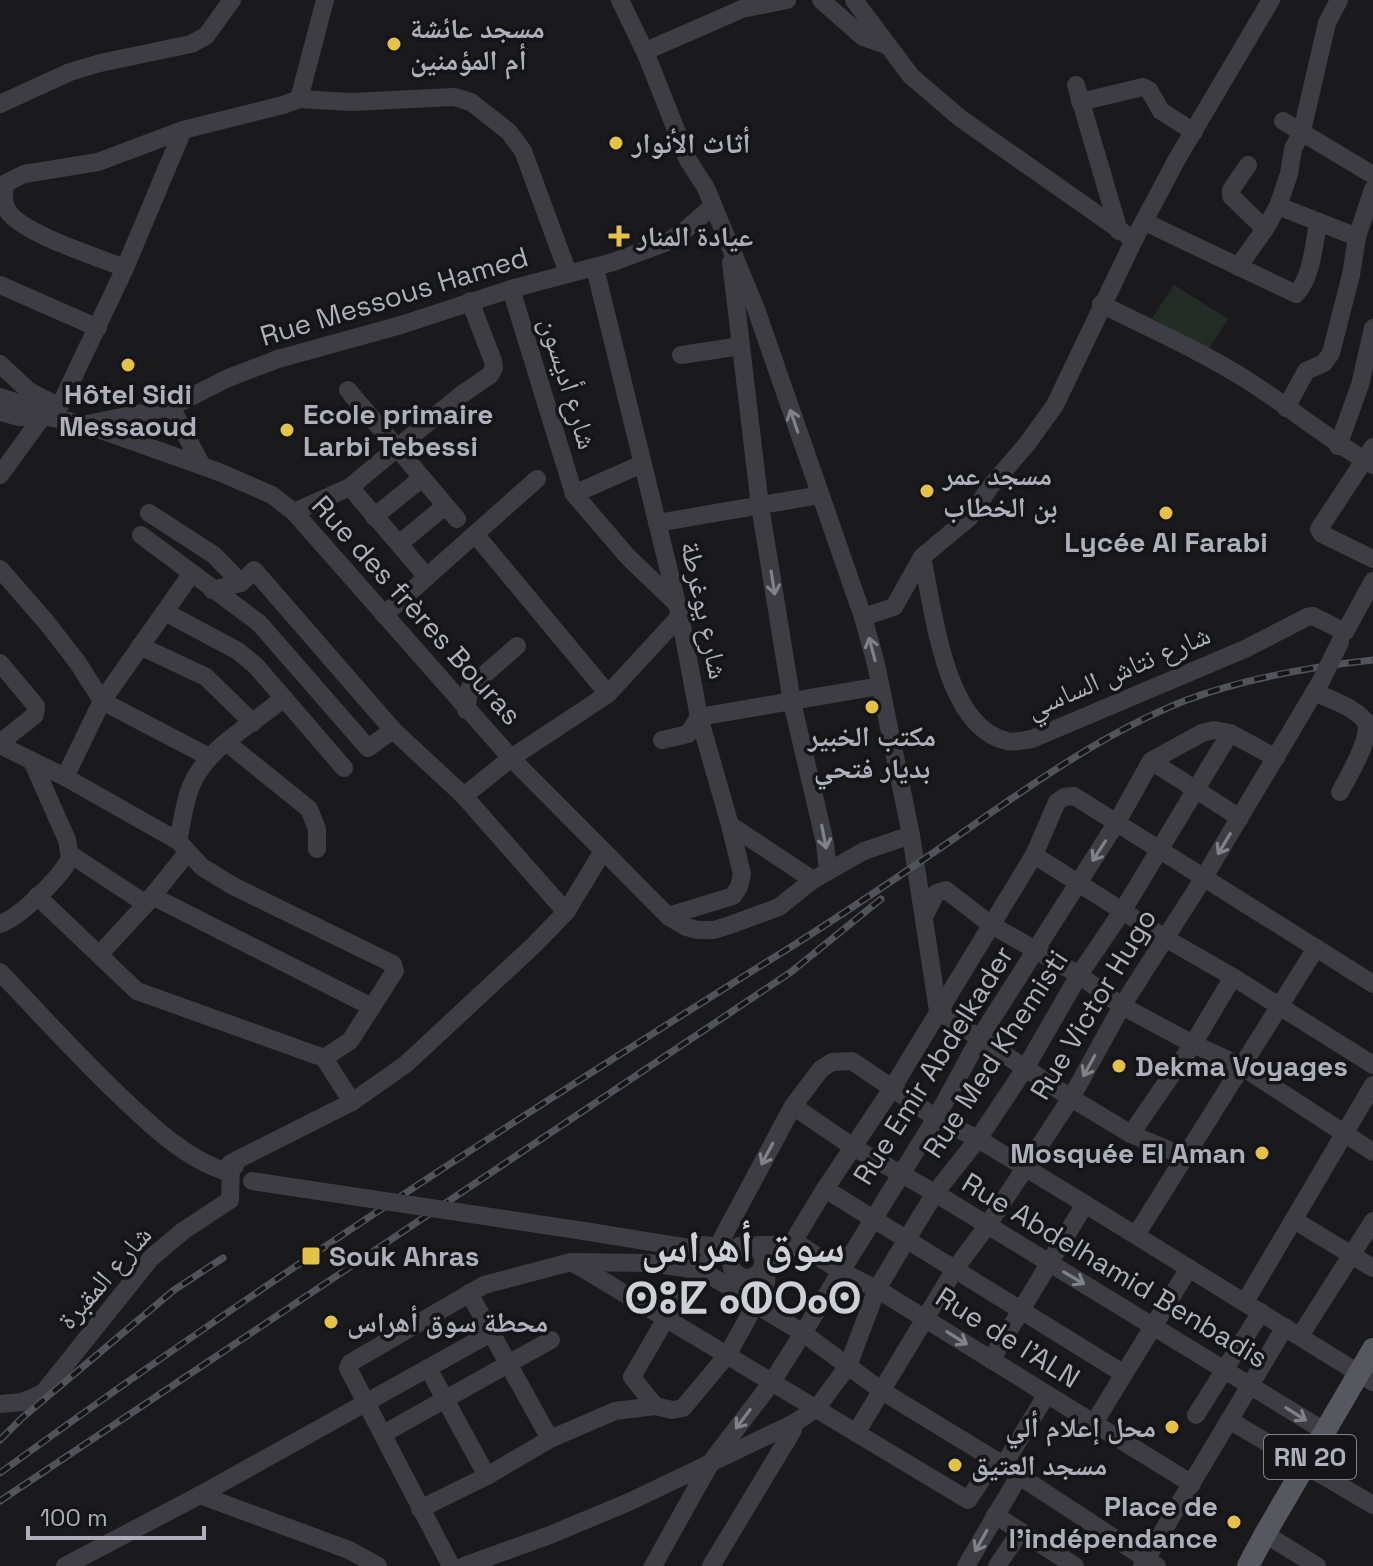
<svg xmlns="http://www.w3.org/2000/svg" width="1373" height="1566" viewBox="0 0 1373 1566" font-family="'Space Grotesk','Noto Naskh Arabic','Noto Sans Tifinagh',sans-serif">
  <rect width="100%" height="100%" fill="#1a1a1c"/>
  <path fill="#242c26" d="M1174,285L1228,319L1208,350L1152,318Z"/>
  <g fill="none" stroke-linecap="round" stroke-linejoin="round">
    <g stroke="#3d3d43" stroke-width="18">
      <path d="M620,0L646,54L688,160L706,188L756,309L863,617L876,664L911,835L938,1011L1071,1098L1131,1134L1185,1157"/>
      <path d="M821,0L863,37L886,45"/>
      <path d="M854,0L911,76L960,118L1134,240"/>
      <path d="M655,47L742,9L787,0"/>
      <path d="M1076,85L1119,231"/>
      <path d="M299,99L351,102L454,97L471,102L509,132L523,151L568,273"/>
      <path d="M1080,102L1143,87L1149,90L1161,111L1194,132"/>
      <path d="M0,104L70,72L100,63L191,44L206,36L232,0"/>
      <path d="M1283,121L1373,175"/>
      <path d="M1248,165L1231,190V196L1265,229"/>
      <path d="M1278,206L1357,237"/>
      <path d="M1145,222L1296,294C1312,277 1314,245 1318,222"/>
      <path d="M731,262L760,506L792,702L825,843L828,871"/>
      <path d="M1238,267L1265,229L1278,206L1289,174L1293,149L1302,131L1327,23L1339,0"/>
      <path d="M125,268C97,257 28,235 10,214C3,205 3,193 6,183L24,174L98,162L183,130L283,105L299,99L325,0"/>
      <path d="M595,268L680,616L699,717L730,825L742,874L739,887L733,896L668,916"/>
      <path d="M0,285L98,328"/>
      <path d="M511,289L574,494L628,557L677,604"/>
      <path d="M1101,304C1151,329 1203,352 1250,382C1292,409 1329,440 1373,465"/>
      <path d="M681,355L741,346"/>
      <path d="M0,364L29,391L58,406"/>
      <path d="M348,390L457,519"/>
      <path d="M0,397L25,405L43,416"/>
      <path d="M171,407L201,464"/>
      <path d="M1286,408L1306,371L1324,363L1331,353L1351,275L1357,237L1373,189"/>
      <path d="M0,412L19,417L43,416L84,424L219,472L272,495L294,512L511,758L668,916L686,927L698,930H714L730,925L779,907L813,880L864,851L911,835"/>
      <path d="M54,418L125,268L183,130"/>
      <path d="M87,424L171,407L228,378L278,359L401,325L511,289L613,262L665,243L684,231L713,206"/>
      <path d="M1338,446L1360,385L1373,328"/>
      <path d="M1373,447L1319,529L1322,534L1373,559"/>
      <path d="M0,475L43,416"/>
      <path d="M350,487L427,577"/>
      <path d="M574,494L642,464"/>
      <path d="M294,512L350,487L461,395L490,375L494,368L493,361L470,301"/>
      <path d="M149,513L214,555L241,583"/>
      <path d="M374,517L422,478"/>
      <path d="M657,523L820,495"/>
      <path d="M475,534L608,694"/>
      <path d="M141,535L259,623L368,748L393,730"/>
      <path d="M399,544L445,506"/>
      <path d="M922,557C934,610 944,727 1007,741C1014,743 1025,740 1032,739L1245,649L1307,617L1313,616L1345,632L1373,581"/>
      <path d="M0,569L47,623L78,663L102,701L209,757"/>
      <path d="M212,590L241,583L254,570L393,730L464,796L566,912"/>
      <path d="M165,612L238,651L256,666L344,768"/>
      <path d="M384,615L537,479"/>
      <path d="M863,617L894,607L922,557L970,517L990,487L1027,444L1055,405L1134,240L1177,159L1271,0"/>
      <path d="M140,646L206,677L253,723"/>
      <path d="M0,663L36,706L35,715L0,743"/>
      <path d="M1314,692C1329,699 1355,707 1365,721C1373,738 1348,776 1340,792"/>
      <path d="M466,710L470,687L517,646"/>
      <path d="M662,740L688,734L699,717L880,686"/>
      <path d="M226,742L309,809L317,829V849"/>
      <path d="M0,745L65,777L178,841L202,867L233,886L393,964L395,971L350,1041L324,1058"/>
      <path d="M1151,761L1240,818"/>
      <path d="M65,777L102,701L192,573"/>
      <path d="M464,796L511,758L608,694L680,616"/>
      <path d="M730,825L813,880"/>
      <path d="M178,841C182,823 184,803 191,786C208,746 252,725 284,698"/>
      <path d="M70,854L146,904"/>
      <path d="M1034,855L1165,938L1233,977L1373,1065"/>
      <path d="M37,896L137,991L324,1058L352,1102"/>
      <path d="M152,896L372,1007"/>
      <path d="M924,917L936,893L946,890L990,924L1079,975L1122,1006L1193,1044L1241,1066L1373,1152"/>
      <path d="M0,924C20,917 61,877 70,858L67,840L33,763"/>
      <path d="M99,955L146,904L187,853"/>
      <path d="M0,972C40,1014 78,1056 120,1096C151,1125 183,1157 224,1171L231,1163L235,1166"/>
      <path d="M793,1106L853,1147L935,1193L1326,1432"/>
      <path d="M1131,1134L1193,1044L1233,977"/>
      <path d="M825,1189L1124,1374"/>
      <path d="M1294,1220L1373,1268"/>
      <path d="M584,1231L689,1248L703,1245L735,1249"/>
      <path d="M1136,1235L1316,948"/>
      <path d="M794,1241L840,1271L877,1289L1192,1484"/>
      <path d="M718,1246L793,1106L821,1069L832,1062L852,1061L936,1118L978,1139L1085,1204L1373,1382"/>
      <path d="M757,1246L764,1259L761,1271L751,1278C730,1278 724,1259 739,1246L792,1244"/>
      <path d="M574,1262L648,1263L701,1270L756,1303L728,1354L683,1408L672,1410L655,1406"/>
      <path d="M764,1265L788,1250L825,1189L891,1090L1034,855L1057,802L1064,797L1074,796L1373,984"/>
      <path d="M763,1268C772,1280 761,1292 756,1303L760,1307L803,1333L882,1391L995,1460L1157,1566"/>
      <path d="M469,1293L550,1439"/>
      <path d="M1245,1302L1373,1085"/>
      <path d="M1300,1336L1373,1221"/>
      <path d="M991,1360L1085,1204"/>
      <path d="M428,1368L487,1476"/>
      <path d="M0,1404L22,1402L43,1393L151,1258L183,1231L230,1200L231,1163L352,1102L406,1064L534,945L566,912L603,851"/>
      <path d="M1196,1415L1261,1312"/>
      <path d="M1229,1420L1373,1505"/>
      <path d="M1094,1423L1189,1268"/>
      <path d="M856,1433L955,1269L987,1226L1071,1098L1122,1006L1203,879L1321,681"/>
      <path d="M383,1434L551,1340"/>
      <path d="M1003,1466L1047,1394"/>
      <path d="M200,1495L349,1550L378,1566"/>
      <path d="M420,1509L487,1476L550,1439L615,1411L655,1406L632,1377L665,1320L710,1258"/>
      <path d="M995,1515L1075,1566"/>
      <path d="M1265,1534L1317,1566"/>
      <path d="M65,1566L200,1495L491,1333"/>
      <path d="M451,1566L348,1368L350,1363L484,1285L571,1262L587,1271L968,1500L995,1460"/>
      <path d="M464,1566L550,1535L629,1502L794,1423L816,1409L848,1366L877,1289L907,1239L935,1193L978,1139L1026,1067L1079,975L1123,910L1230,733"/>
      <path d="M653,1566L711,1462L772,1382L803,1333L936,1118L979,1039L1117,822L1151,761L1202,733L1214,730L1230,733L1276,758"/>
      <path d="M711,1566L793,1430L794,1423"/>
      <path d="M966,1566L1019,1476"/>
      <path d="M997,1566L1020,1532"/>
      <path d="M1142,1566L1285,1327"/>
    </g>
    <path stroke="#57585f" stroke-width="22" d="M1248,1566L1265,1534L1373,1349"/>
    <defs>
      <g id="rail">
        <path d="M0,1440L22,1418L174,1290L223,1258"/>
        <path d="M0,1473C257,1286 524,1113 794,945C846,912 898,877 949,842C1024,790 1099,735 1184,701C1245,678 1309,667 1373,660"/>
        <path d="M0,1501L791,972L881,899"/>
      </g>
    </defs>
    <use href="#rail" stroke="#52535a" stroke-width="7"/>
    <use href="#rail" stroke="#151517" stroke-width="4" stroke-dasharray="12" stroke-linecap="butt"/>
    <g stroke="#3d3d43" stroke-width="18">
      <path d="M1321,681L1340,642"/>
      <path d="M252,1181L584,1231"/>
    </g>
  </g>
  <defs><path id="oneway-shaft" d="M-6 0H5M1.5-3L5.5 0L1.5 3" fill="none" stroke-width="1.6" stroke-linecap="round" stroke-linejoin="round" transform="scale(2)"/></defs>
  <g stroke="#80828a">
    <use href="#oneway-shaft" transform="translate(794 421) rotate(-109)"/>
    <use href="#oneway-shaft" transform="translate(773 583) rotate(81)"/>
    <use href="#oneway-shaft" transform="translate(872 649) rotate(-105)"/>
    <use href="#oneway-shaft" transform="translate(824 837) rotate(79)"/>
    <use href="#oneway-shaft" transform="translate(1224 844) rotate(121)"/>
    <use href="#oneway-shaft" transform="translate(1099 851) rotate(123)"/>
    <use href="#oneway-shaft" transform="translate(1089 1066) rotate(119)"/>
    <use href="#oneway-shaft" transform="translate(767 1154) rotate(118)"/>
    <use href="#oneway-shaft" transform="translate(1074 1278) rotate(31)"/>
    <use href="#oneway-shaft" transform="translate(957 1338) rotate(32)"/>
    <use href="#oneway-shaft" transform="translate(1296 1414) rotate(32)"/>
    <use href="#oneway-shaft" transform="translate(743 1419) rotate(127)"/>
    <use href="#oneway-shaft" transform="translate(981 1541) rotate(119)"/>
  </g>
  <g fill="#e6c148" stroke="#151517" stroke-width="3">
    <circle cx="394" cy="44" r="8"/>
    <circle cx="616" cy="143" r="8"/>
    <path d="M615 224h8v8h8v8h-8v8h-8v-8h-8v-8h8z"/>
    <circle cx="128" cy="365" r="8"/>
    <circle cx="287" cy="430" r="8"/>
    <circle cx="927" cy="491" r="8"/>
    <circle cx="1166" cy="513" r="8"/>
    <circle cx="872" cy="707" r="8"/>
    <circle cx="1119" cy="1066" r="8"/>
    <circle cx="1262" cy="1153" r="8"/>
    <rect x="301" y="1246" width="20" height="20" rx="4"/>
    <circle cx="331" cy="1322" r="8"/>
    <circle cx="1172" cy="1427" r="8"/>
    <circle cx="955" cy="1465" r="8"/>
    <circle cx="1234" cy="1522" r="8"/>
  </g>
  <g text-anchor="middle" stroke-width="7" stroke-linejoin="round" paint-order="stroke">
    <rect fill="#151517" stroke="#7f8289" stroke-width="2" x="1264" y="1435" width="92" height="44" rx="6"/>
    <g font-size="26" font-weight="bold" fill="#adb0ba">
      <text x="1310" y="1466">RN 20</text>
    </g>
    <g font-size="28" font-weight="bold" fill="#adb0ba" stroke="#151517" text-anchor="start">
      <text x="410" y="38">مسجد عائشة<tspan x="410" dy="32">أم المؤمنين</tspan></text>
      <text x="632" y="153">أثاث الأنوار</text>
      <text x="637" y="246">عيادة المنار</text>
      <text x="128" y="404" text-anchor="middle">Hôtel Sidi<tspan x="128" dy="32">Messaoud</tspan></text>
      <text x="303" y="424">Ecole primaire<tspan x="303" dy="32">Larbi Tebessi</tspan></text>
      <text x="943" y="485">مسجد عمر<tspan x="943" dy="32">بن الخطاب</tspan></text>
      <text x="1166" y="552" text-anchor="middle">Lycée Al Farabi</text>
      <text x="872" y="746" text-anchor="middle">مكتب الخبير<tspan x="872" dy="32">بديار فتحي</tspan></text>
      <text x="1135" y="1076">Dekma Voyages</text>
      <text x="1246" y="1163" text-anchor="end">Mosquée El Aman</text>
      <text x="329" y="1266">Souk Ahras</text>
      <text x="347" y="1332">محطة سوق أهراس</text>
      <text x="1156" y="1437" text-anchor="end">محل إعلام ألي</text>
      <text x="971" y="1475">مسجد العتيق</text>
      <text x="1218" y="1516" text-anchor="end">Place de<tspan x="1218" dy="32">l'indépendance</tspan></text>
    </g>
    <g font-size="28" fill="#adb0ba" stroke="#151517">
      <text transform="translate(394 296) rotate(-17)" y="10">Rue Messous Hamed</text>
      <text transform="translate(569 383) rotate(73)" y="10">شارع أديسون</text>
      <text transform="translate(417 610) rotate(48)" y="10">Rue des frères Bouras</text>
      <text transform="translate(705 610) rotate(78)" y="10">شارع يوغرطة</text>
      <text transform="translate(1118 671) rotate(-23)" y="10">شارع نتاش الساسي</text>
      <text transform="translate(1093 1004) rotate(-59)" y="10">Rue Victor Hugo</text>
      <text transform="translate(995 1054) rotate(-57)" y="10">Rue Med Khemisti</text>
      <text transform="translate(933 1065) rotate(-58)" y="10">Rue Emir Abdelkader</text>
      <text transform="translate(1115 1270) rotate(31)" y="10">Rue Abdelhamid Benbadis</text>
      <text transform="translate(104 1277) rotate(-49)" y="10">شارع المقبرة</text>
      <text transform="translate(1008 1337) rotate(32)" y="10">Rue de l'ALN</text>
    </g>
    <g font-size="44" font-weight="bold" fill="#cecfd7" stroke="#151517">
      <text x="743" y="1262">سوق أهراس<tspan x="743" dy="51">ⵙⵓⵇ ⴰⵀⵔⴰⵙ</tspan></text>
    </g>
  </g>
  <path d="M28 1526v12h176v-12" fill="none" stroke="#adb0ba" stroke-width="4"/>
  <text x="40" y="1526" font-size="24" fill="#adb0ba" stroke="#151517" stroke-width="6" paint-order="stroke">100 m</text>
</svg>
